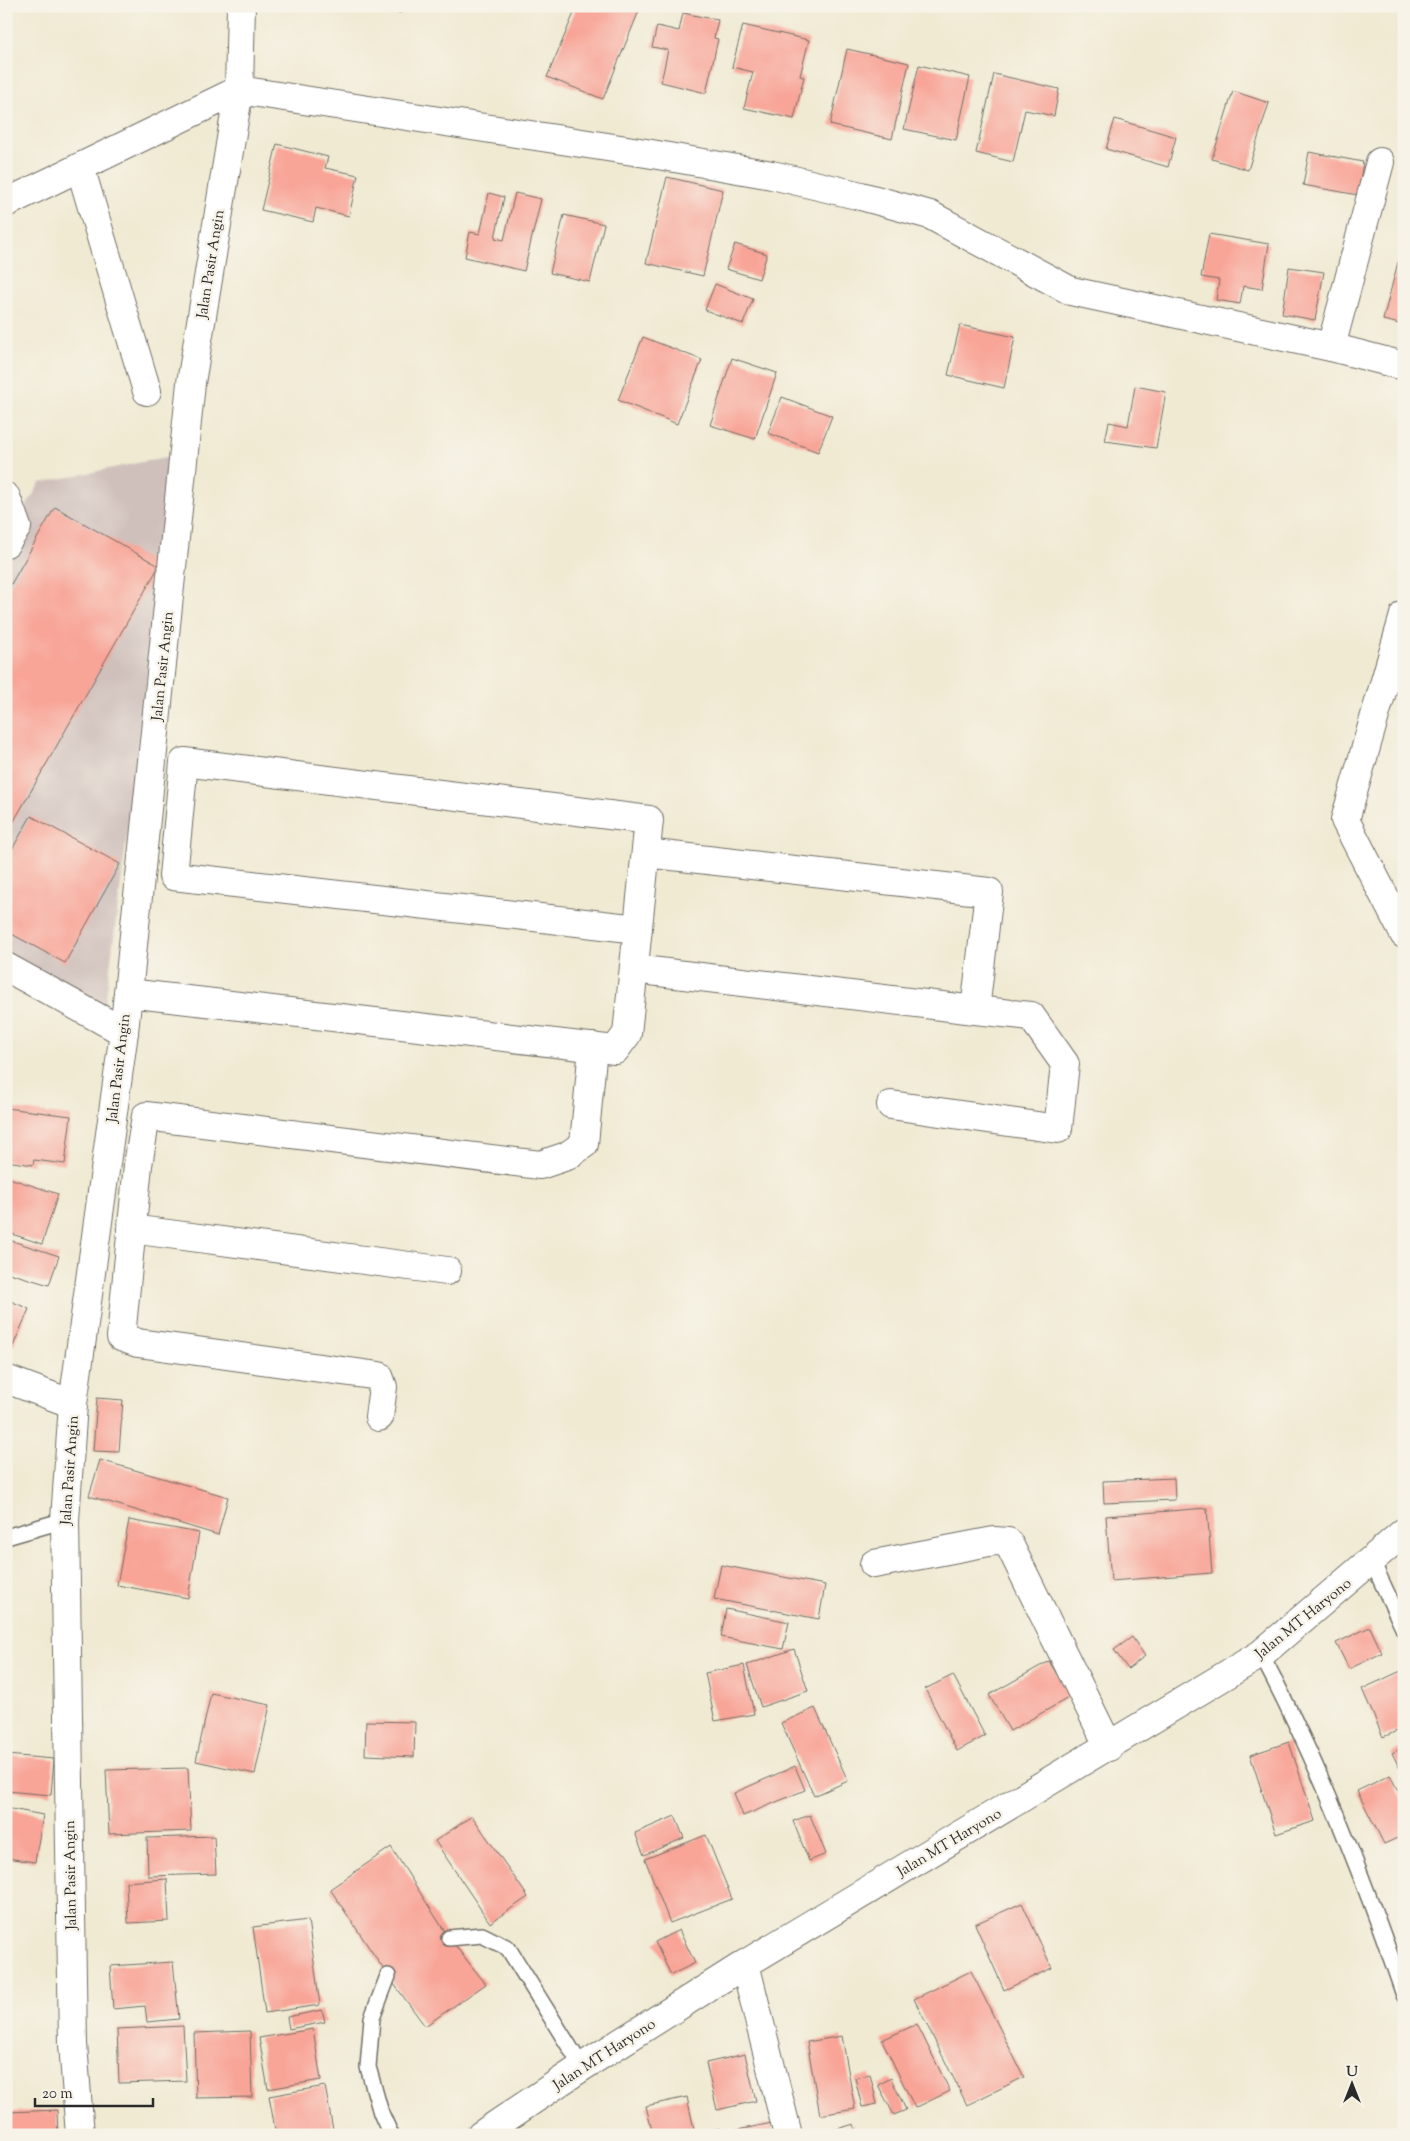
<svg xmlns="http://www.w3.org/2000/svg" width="1410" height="2141" viewBox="0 0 1410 2141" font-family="'Sorts Mill Goudy',serif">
  <rect width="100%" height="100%" fill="#f7f3e8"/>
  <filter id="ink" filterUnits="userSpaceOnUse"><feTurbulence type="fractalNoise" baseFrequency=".02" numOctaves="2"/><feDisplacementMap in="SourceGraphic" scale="10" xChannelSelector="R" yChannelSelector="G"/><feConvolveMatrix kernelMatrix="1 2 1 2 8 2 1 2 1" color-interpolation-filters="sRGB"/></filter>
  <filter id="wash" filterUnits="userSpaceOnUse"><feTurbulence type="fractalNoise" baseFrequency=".0096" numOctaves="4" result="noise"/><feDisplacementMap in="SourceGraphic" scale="20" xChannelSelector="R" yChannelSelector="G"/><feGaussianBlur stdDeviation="1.12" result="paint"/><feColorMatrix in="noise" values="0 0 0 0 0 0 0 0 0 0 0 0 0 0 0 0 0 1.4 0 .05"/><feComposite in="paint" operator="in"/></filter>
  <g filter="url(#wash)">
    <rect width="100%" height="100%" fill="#f0ead3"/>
    <path fill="#cfc0bb" d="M176,455L104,1014L6,959V540L40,483Z"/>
    <g id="blocks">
      <g fill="#f8a497">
        <path d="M362,6H402L401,13Z"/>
        <path d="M577,6H641L603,99L547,77Z"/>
        <path d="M683,13L718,20L714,38L718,39L706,93L661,82L668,50L652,47L657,26L679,31Z"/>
        <path d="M743,25L809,40L800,76L804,77L794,119L744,108L753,72L732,67Z"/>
        <path d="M847,49L909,63L892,139L830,125Z"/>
        <path d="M919,65L970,77L956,140L904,129Z"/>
        <path d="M994,74L1059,89L1054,116L1025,110L1013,162L976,153Z"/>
        <path d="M1233,91L1269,103L1248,170L1212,159Z"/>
        <path d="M1115,119L1176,137L1168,167L1106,149Z"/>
        <path d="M277,144L328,157L325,168L358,175L349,216L316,208L313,222L261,210Z"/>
        <path d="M1309,152L1363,162L1358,195L1303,185Z"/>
        <path d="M667,177L723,190L703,276L646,263Z"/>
        <path d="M489,193L504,197L495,238L504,240L515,193L541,199L524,271L465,257L470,232L480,234Z"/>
        <path d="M564,215L604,224L590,282L550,273Z"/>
        <path d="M1209,234L1269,244L1262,289L1243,286L1240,304L1216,300L1219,280L1201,277Z"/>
        <path d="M735,244L767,254L759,279L726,269Z"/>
        <path d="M1398,262L1404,264V325L1383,320Z"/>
        <path d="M1289,267L1324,272L1315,320L1282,314Z"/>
        <path d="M715,284L753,299L743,324L705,310Z"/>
        <path d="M960,325L1015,337L1004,388L948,375Z"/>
        <path d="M643,337L702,360L677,424L618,400Z"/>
        <path d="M732,358L777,373L755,439L710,425Z"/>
        <path d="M1135,386L1166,392L1156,448L1105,441L1109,422L1128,426Z"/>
        <path d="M782,397L832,416L818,452L768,433Z"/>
        <path d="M55,507L159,566L6,835V593Z"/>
        <path d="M31,816L120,864L65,963L6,931V860Z"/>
        <path d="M6,1108L71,1116L65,1164L34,1160L33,1165L6,1161Z"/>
        <path d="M6,1177L58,1194L42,1244L6,1232Z"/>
        <path d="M6,1239L59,1256L49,1285L6,1272Z"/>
        <path d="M6,1299L29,1309L13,1346L6,1343Z"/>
        <path d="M97,1398L123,1400L119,1452L93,1451Z"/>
        <path d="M100,1460L228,1497L218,1535L89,1496Z"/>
        <path d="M1174,1478L1175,1500L1104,1503L1103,1481Z"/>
        <path d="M1207,1508L1212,1573L1111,1581L1106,1516Z"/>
        <path d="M129,1520L199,1533L188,1598L117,1585Z"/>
        <path d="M721,1565L825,1585L819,1619L714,1599Z"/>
        <path d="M726,1609L789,1622L783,1649L721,1637Z"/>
        <path d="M1370,1627L1382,1653L1349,1669L1336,1643Z"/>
        <path d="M1132,1637L1145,1656L1128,1669L1114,1650Z"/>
        <path d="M794,1649L808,1691L761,1707L747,1665Z"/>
        <path d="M1049,1661L1070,1697L1010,1731L989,1695Z"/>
        <path d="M744,1665L754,1714L715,1721L705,1673Z"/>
        <path d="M1401,1671L1404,1678V1728L1383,1737L1362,1689Z"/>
        <path d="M953,1675L985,1736L957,1751L925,1689Z"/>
        <path d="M211,1693L270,1705L255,1774L196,1761Z"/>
        <path d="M815,1708L848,1781L814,1796L781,1723Z"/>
        <path d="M366,1721L415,1722L414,1757L365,1755Z"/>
        <path d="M1289,1742L1315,1821L1276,1834L1250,1755Z"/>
        <path d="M1404,1747V1777L1392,1753Z"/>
        <path d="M6,1755L54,1759L51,1795L6,1791Z"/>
        <path d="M795,1766L805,1790L743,1816L734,1793Z"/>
        <path d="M188,1768L191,1831L109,1834L106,1770Z"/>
        <path d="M1390,1775L1404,1803V1835L1384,1844L1357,1791Z"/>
        <path d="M6,1808L43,1815L35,1862L6,1858Z"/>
        <path d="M810,1815L826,1854L809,1861L793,1821Z"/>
        <path d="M472,1816L528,1897L490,1923L435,1841Z"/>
        <path d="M675,1816L684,1838L644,1855L635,1833Z"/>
        <path d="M706,1835L732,1899L670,1923L645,1859Z"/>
        <path d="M214,1836L216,1874L148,1876L147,1838Z"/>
        <path d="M391,1847L449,1938L486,1984L425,2026L388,1976L330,1889Z"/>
        <path d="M167,1879L169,1921L128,1923L126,1882Z"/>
        <path d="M1022,1903L1052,1968L1004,1990L975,1924Z"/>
        <path d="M308,1920L320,2005L265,2013L253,1927Z"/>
        <path d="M679,1930L695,1963L671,1975L655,1942Z"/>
        <path d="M173,1962L179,2019L147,2022L145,2006L113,2009L110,1966Z"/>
        <path d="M971,1971L1024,2077L967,2105L914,1999Z"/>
        <path d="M322,2010L325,2022L289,2029L287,2017Z"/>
        <path d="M917,2024L950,2091L915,2108L882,2040Z"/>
        <path d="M183,2026L186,2081L119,2083L117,2029Z"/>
        <path d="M313,2029L321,2080L268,2089L259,2038Z"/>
        <path d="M250,2031L252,2097L196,2098L194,2033Z"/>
        <path d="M842,2036L855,2109L820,2115L807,2042Z"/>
        <path d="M745,2054L756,2101L717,2110L706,2063Z"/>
        <path d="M870,2074L877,2104L862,2107L855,2078Z"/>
        <path d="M891,2078L906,2110L894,2115L878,2085Z"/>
        <path d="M325,2086L334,2135H276L269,2096Z"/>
        <path d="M687,2097L695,2134L720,2128L721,2135H653L646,2106Z"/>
        <path d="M57,2110L58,2135H10L9,2112Z"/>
        <path d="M772,2123L775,2135H728V2132Z"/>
        <path d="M854,2124L857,2135H820V2134Z"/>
      </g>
    </g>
  </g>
  <g filter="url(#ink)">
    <use href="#blocks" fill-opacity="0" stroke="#706e66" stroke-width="1"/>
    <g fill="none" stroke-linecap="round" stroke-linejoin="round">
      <defs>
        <g id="service">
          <path d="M6,1537L65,1520"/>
          <path d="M1372,1561L1404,1630"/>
          <path d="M1261,1654C1319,1763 1364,1878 1404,1995"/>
          <path d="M449,1938L482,1935L508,1948L582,2067"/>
          <path d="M388,1976L372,2018L368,2067L381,2113L391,2135"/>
        </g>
        <g id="minor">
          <path d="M80,167L147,391"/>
          <path d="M6,203L239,90L646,153L772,175L861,196L930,215L1071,291L1331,347L1404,366"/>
          <path d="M1331,347L1380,162"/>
          <path d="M6,497L17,527L6,543"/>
          <path d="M1404,615L1345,820L1404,934"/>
          <path d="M6,967L124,1032"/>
          <path d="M634,969L975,1010L989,892L646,853"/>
          <path d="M128,993L615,1050L627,1034L649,820L184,762L173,876L638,929"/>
          <path d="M891,1105L1058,1129L1065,1064L1031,1016L975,1010"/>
          <path d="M131,1229L447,1271"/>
          <path d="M6,1379L73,1404"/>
          <path d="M379,1417L383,1387L379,1376L138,1343L121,1337L138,1165L146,1116L540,1165L567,1156L584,1144L593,1047"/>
          <path d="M874,1564L994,1541L1008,1542L1109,1747"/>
          <path d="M745,1964L788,2135"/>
        </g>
        <path id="tertiary" d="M80,2135L73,2044L65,1520L73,1404L124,1032L191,383L239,90L241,6"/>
        <path id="secondary" d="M481,2135L582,2067L745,1964L1261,1654L1404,1532"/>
      </defs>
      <use href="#service" stroke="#706e66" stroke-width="18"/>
      <use href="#minor" stroke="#706e66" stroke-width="30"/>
      <use href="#tertiary" stroke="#706e66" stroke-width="30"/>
      <use href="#secondary" stroke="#706e66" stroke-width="30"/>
      <use href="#service" stroke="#fff" stroke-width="15"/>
      <use href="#minor" stroke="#fff" stroke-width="28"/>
      <use href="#tertiary" stroke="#fff" stroke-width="28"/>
      <use href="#secondary" stroke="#fff" stroke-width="28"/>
    </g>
  </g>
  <g text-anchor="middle" stroke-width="5" stroke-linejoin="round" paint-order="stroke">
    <g font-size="15" fill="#2b2b2b" stroke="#f7f3e8">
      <text transform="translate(210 264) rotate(-81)" y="5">Jalan Pasir Angin</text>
      <text transform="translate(162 666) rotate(-84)" y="5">Jalan Pasir Angin</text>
      <text transform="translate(118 1068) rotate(-83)" y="5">Jalan Pasir Angin</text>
      <text transform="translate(69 1470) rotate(-86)" y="5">Jalan Pasir Angin</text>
      <text transform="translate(1303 1618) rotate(-39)" y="5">Jalan MT Haryono</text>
      <text transform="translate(949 1842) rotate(-31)" y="5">Jalan MT Haryono</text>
      <text transform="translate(70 1875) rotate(-91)" y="5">Jalan Pasir Angin</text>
      <text transform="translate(604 2054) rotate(-33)" y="5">Jalan MT Haryono</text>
    </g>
  </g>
  <rect width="1410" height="2141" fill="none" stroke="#f7f3e8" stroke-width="25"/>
  <g transform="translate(1352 2084)" stroke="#f7f3e8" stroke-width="4" paint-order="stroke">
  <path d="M0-4L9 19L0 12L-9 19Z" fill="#2b2b2b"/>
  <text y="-8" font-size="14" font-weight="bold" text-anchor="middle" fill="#2b2b2b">U</text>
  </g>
  <path d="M35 2098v8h118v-8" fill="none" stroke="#2b2b2b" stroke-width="2.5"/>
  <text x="42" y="2098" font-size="15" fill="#2b2b2b" stroke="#f7f3e8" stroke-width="4" paint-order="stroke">20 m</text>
</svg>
